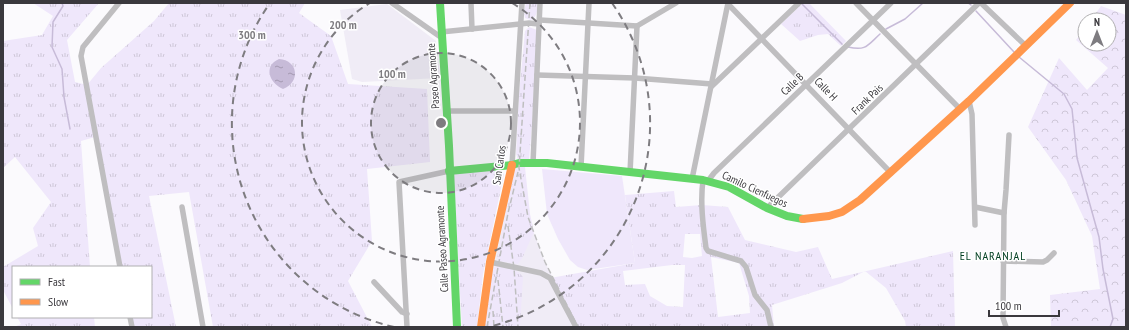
<svg xmlns="http://www.w3.org/2000/svg" width="1129" height="330" viewBox="0 0 1129 330" font-family="'PT Sans Narrow',sans-serif">
  <defs>
    <pattern id="grass-tufts" width="24" height="20" patternUnits="userSpaceOnUse"><rect width="24" height="20" fill="#efe7fb"/><path d="M3 7l-1-3M5 7V3M7 7l1-3M15 17l-1-3M17 17v-4M19 17l1-3" fill="none" stroke="#cec7d8"/></pattern>
    <pattern id="forest-crowns" width="20" height="18" patternUnits="userSpaceOnUse"><rect width="20" height="18" fill="#efe7fb"/><path d="M2 6a3 3 0 1 1 6 0M12 15a3 3 0 1 1 6 0" fill="none" stroke="#cec7d8"/></pattern>
    <pattern id="water-ripples" width="26" height="14" patternUnits="userSpaceOnUse"><rect width="26" height="14" fill="#c7bbd8"/><path d="M2 4q2-2 4 0t4 0M15 11q2-2 4 0t4 0" fill="none" stroke="#a399b0"/></pattern>
  </defs>
  <rect width="100%" height="100%" fill="#fbfafd"/>
  <g fill="#f0ecf6">
    <path d="M387,4L436,41L440,78L362,82L352,79L340,10Z"/>
    <path d="M519,163L528,217L545,262L578,327H481L512,165Z"/>
  </g>
  <g fill="url(#grass-tufts)" fill-rule="evenodd">
    <path d="M33,3H99L67,40L75,82L87,85L101,68L154,21L169,3H305L299,13L331,36L348,84L427,89L430,162L367,169L372,241L348,281L372,327H213L189,192L149,196L176,327H132L130,317H151V267H120L95,137L81,141L90,267H13V309L3,290V267L38,246L33,228L51,202L15,157L3,168V41L42,35L53,16Z"/>
    <path d="M526,3H537C538,9 537,17 531,20L525,18L524,11Z"/>
    <path d="M803,3H809L846,41L841,46L828,34L818,35L800,41L781,24Z"/>
    <path d="M529,27L537,30L532,126L529,159L518,160L516,154L519,94L525,31Z"/>
    <path d="M519,167H525L530,214L534,232C529,242 524,257 518,264L499,261L497,258L514,175L515,169Z"/>
    <path d="M501,169L504,174L483,274L477,327H462L453,174Z"/>
    <path d="M674,191L676,207L702,205L728,207L745,240L796,252L818,247L832,279L953,251L955,327H906L905,321L886,288L865,271L842,283L772,305L774,327H576L550,278L635,263L625,195ZM685,234H700L702,256L692,258L683,257ZM711,257L739,263L749,296L750,313L718,317ZM672,265H685L683,307L667,306L650,296L645,284L625,285L623,271Z"/>
    <path d="M496,266C505,268 517,268 523,277L520,327H485L492,269Z"/>
    <path d="M17,317H94L95,327H14L21,324Z"/>
  </g>
  <path fill="url(#forest-crowns)" d="M1101,6L1126,15V327H1051L1050,295L1100,289L1092,236L1066,180L1028,127L1059,58L1087,90L1108,68L1076,40L1085,28V44H1109V20H1091Z"/>
  <path fill="#efe7fb" d="M542,169L622,176L635,263L587,270L578,267L570,260L558,239L547,214Z"/>
  <path fill="url(#water-ripples)" d="M279,59C298,60 301,82 283,89C269,83 263,66 279,59Z"/>
  <g fill="none" stroke-linecap="round" stroke-linejoin="round">
    <g stroke="#c7bbd8" stroke-width="1.5">
      <path d="M62,3L63,6L53,22L52,47L62,69L64,97L70,129"/>
      <path d="M801,3L842,44"/>
      <path d="M968,3L971,5"/>
      <path d="M976,11L1014,52"/>
      <path d="M886,29L905,19L923,3"/>
      <path d="M848,47C866,51 867,46 880,34"/>
      <path d="M1019,57L1064,94L1072,109L1077,158L1099,237L1103,269L1113,319L1110,327"/>
    </g>
    <g stroke="#bfbec0" stroke-width="5.5">
      <path d="M119,3L83,47L81,56L120,267"/>
      <path d="M392,3L442,38"/>
      <path d="M471,3L472,29"/>
      <path d="M856,3L960,109"/>
      <path d="M981,3L1026,46"/>
      <path d="M728,4L891,173"/>
      <path d="M540,20L637,26L676,3"/>
      <path d="M441,32L529,23L539,24"/>
      <path d="M537,75L635,78L712,84"/>
      <path d="M712,86L799,3"/>
      <path d="M969,101L972,114L975,225"/>
      <path d="M447,111H515"/>
      <path d="M533,163L540,3"/>
      <path d="M512,165L522,3"/>
      <path d="M581,167L589,3"/>
      <path d="M630,173L637,26"/>
      <path d="M692,179L728,3"/>
      <path d="M703,180C700,202 703,225 706,248L708,251L741,261L746,267L755,295L767,310L771,327"/>
      <path d="M708,181L714,173L891,3"/>
      <path d="M182,207L203,327"/>
      <path d="M975,207L1004,213"/>
      <path d="M767,208L979,3"/>
      <path d="M1003,261L1043,262L1047,260L1054,253"/>
      <path d="M490,262L541,273L550,278L576,327"/>
      <path d="M374,282L402,312L407,314"/>
      <path d="M130,317L132,327"/>
      <path d="M407,327L399,182L449,171"/>
      <path d="M1006,327L1003,318L1004,213L1006,190L1009,135"/>
    </g>
    <g stroke="#63d668" stroke-width="8">
      <path d="M440,3L449,146L457,327"/>
      <path d="M449,171L512,165L519,163H547L703,180L729,187L767,208L787,216L803,219"/>
    </g>
    <g stroke="#ff974d" stroke-width="8">
      <path d="M803,219L829,216L842,212L860,200L969,101L1070,3"/>
      <path d="M481,327L490,262L512,165"/>
    </g>
    <g stroke="#bebebf" stroke-width="1.5" stroke-dasharray="6 3" stroke-linecap="butt">
      <path d="M530,3L519,168L528,217L545,262L578,327"/>
      <path d="M508,226L514,268L518,327"/>
      <path d="M498,280L503,327"/>
      <path d="M493,311L494,327"/>
      <path d="M487,327L508,213L518,172"/>
    </g>
  </g>
  <circle cx="441" cy="123" r="70" fill="#7e7c80" fill-opacity=".12"/>
  <g fill="none" stroke="#7e7c80" stroke-width="2" stroke-dasharray="7 5">
    <circle cx="441" cy="123" r="70"/>
    <path d="M512 3A139 139 0 1 1 370 3"/>
    <path d="M394 327A209 209 0 0 1 270 3M612 3A209 209 0 0 1 488 327"/>
  </g>
  <g text-anchor="middle" stroke-width="3" stroke-linejoin="round" paint-order="stroke">
    <g font-size="11" fill="#3a383d" stroke="#fff">
      <text transform="translate(433 76) rotate(-94)" y="4">Paseo Agramonte</text>
      <text transform="translate(792 84) rotate(-44)" y="4">Calle B</text>
      <text transform="translate(826 89) rotate(46)" y="4">Calle H</text>
      <text transform="translate(867 99) rotate(-44)" y="4">Frank Pais</text>
      <text transform="translate(499 165) rotate(-82)" y="4">San Carlos</text>
      <text transform="translate(755 189) rotate(25)" y="4">Camilo Cienfuegos</text>
      <text transform="translate(442 249) rotate(-93)" y="4">Calle Paseo Agramonte</text>
    </g>
    <g font-size="12" letter-spacing="1" fill="#044123" stroke="#fff">
      <text x="993" y="260">EL NARANJAL</text>
    </g>
  </g>
  <circle cx="441" cy="123" r="6" fill="#7e7c80" stroke="#fff" stroke-width="2"/>
  <g font-size="12" text-anchor="middle" font-weight="bold" fill="#7e7c80" stroke="#fff" stroke-width="3" stroke-linejoin="round" paint-order="stroke">
    <text x="343" y="29">200 m</text>
    <text x="252" y="39">300 m</text>
    <text x="392" y="78">100 m</text>
  </g>
  <rect width="1129" height="330" fill="none" stroke="#3a383d" stroke-width="8"/>
  <rect x="12" y="266" width="140" height="52" fill="#ffffff" stroke="#b0afb1"/>
  <rect x="20" y="279" width="20" height="6" fill="#63d668" stroke="#b0afb1"/>
  <text x="48" y="286" font-size="12" fill="#3a383d">Fast</text>
  <rect x="20" y="299" width="20" height="6" fill="#ff974d" stroke="#b0afb1"/>
  <text x="48" y="306" font-size="12" fill="#3a383d">Slow</text>
  <g transform="translate(1097 32)"><circle r="19" fill="#ffffff" stroke="#b0afb1"/>
  <path d="M0-3L7 15L0 10L-7 15Z" fill="#7e7c80"/>
  <text y="-6" font-size="11" font-weight="bold" text-anchor="middle" fill="#3a383d">N</text>
  </g>
  <path d="M989 310v6h70v-6" fill="none" stroke="#3a383d" stroke-width="2"/>
  <text x="995" y="310" font-size="12" fill="#3a383d" stroke="#ffffff" stroke-width="3" paint-order="stroke">100 m</text>
</svg>
